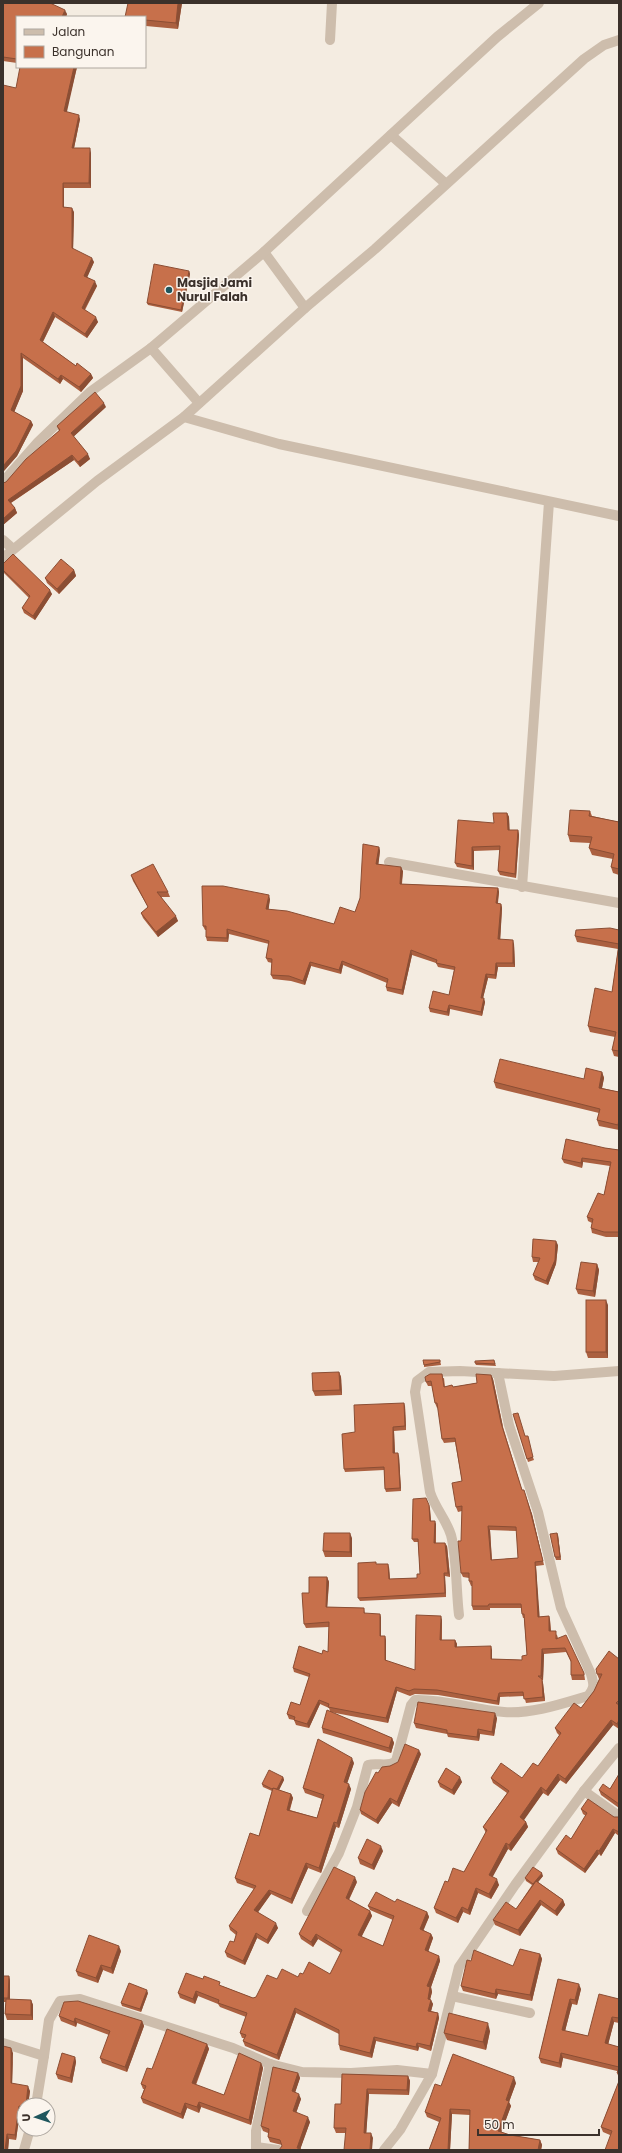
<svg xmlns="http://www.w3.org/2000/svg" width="622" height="2153" viewBox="0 0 622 2153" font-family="Poppins,sans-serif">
  <rect width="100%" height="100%" fill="#f4ece1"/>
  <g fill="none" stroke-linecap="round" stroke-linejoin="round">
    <g stroke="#cdbdac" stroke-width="10">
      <path d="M330,40L332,3"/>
      <path d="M391,135L445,183"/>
      <path d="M264,252L305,308"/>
      <path d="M151,348L199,403"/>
      <path d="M184,417L279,444L619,516"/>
      <path d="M3,482L38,442L90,392L151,348L264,252L497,37L539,3"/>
      <path d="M3,540L13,549"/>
      <path d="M3,558L97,481L184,417L305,308L375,249L584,59L604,45L619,40"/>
      <path d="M389,862L619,903"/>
      <path d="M522,887L549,502"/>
      <path d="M459,1615C456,1591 457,1558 451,1535C446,1519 435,1508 430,1492L415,1392L417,1381L429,1372L460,1371L554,1376L619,1371"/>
      <path d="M584,1791L619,1816"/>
      <path d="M307,1911L339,1853L357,1807L368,1765C378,1762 388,1768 396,1761L411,1705L415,1700C446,1699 474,1710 504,1712C532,1714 561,1704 588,1696C595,1688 594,1684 591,1674L561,1608L538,1512L509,1425L498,1373"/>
      <path d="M452,1996L530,2013"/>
      <path d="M3,2043L44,2056L36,2105"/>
      <path d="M44,2056L49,2020L60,2001L80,1999L233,2048L270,2064L302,2072L351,2073L397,2070L432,2074"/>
      <path d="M256,2147V2131L270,2064"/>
      <path d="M24,2150L30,2129"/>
      <path d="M256,2150V2147L278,2150"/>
      <path d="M384,2150L400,2130L432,2074L459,1967L515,1885L584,1791L619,1748"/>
    </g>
  </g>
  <g fill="#ab6040" fill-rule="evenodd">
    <path d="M3,3H53V5L67,14L66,17H17V63L3,61Z"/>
    <path d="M182,3L178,29L146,26L145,28V17Z"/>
    <path d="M77,67L66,112L80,119L74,148L91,153V188H64V207L74,212L73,249L94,262L87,277L97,286L85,310L98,322L87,338L55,317L43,342L76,366L91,374L93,378L81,392L63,379L60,384L23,358V391L14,412L31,421L33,425L17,456L3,472L16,88Z"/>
    <path d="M189,271L190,274L182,312L148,305L147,303Z"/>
    <path d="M106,407L73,437L90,459L80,467L74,460L11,503L15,508L17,513L3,525V483L6,482L59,431L57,426Z"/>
    <path d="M3,564L52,594L35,620L24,613L22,608L29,598L3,572Z"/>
    <path d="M74,570L76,576L59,594L47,583L45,578Z"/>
    <path d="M590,811L592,816L619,822V875L613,873L611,867L613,859L592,855L589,848L590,843L570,842L568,835Z"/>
    <path d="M507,813L509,817V830H518L519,835L516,878L500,875L498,871L500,850L474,851V870L457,867L455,863L494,823Z"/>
    <path d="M379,847L380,851L378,864L403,871L402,884L498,888L499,892L498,903L501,904L502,908L500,939L514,944L515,967H498L496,979L488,978L483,998L485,1002L482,1016L450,1009L449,1016L430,1012L429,1008L449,995L454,970L438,967L436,963L412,955L403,995L387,991L386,987L387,983L343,965L341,974L311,966L305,985L291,981L273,979L271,975L272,963L268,962L266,958L269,944L229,934L228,942L207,941L206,937V930H205L203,926L270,899L268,910L334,924L355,912Z"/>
    <path d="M131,875L168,892L170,897H161L178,921L158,937L143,918L141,913L148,907L133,881Z"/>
    <path d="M619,930V1057L614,1056L612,1050L615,1037L590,1032L588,1026L612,992L618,949L577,942L575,936Z"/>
    <path d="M602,1072L604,1078L602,1088L619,1092V1130L599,1126L597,1120L599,1113L496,1088L494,1082L584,1079Z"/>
    <path d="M605,1148L619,1150V1237H606L592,1233L591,1228L592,1223L588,1221L587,1217L604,1195L610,1166L583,1162L582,1168L564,1163L562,1159Z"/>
    <path d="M558,1245L556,1264L548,1285L535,1280L533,1275L539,1262H533L532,1257Z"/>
    <path d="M597,1264L599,1270L595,1297L578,1294L576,1289Z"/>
    <path d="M608,1305V1358H588L586,1352Z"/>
    <path d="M440,1360L441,1365L424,1367V1365Z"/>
    <path d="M475,1363H495L496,1366L476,1365Z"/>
    <path d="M339,1372L341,1377L342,1395L315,1396L313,1391Z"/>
    <path d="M491,1375L493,1379L503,1427L522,1490L532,1514L544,1565L536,1566L539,1617L549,1616L550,1620L551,1631L557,1635L558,1638L584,1673L585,1680H572L571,1675V1662L566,1652L544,1654L543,1680H542L543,1683L545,1701L526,1703L524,1696L500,1697L499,1705L438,1695L415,1694L410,1696L397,1691L388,1723L330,1712L392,1738L394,1743L391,1753L323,1733L322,1728L330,1711L329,1708L320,1704L309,1728L296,1725L294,1720L289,1719L287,1714L300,1705L309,1677L294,1672L293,1668L322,1654L328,1652L329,1627L306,1628L304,1624L309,1593L327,1577L329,1582L327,1607L364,1608L365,1614H380L381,1618V1636H385L386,1641V1661L415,1670L442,1620V1640H455L457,1644V1647L492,1650V1659L522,1660L527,1655L524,1618H523L522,1614L521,1608H490V1610H473L472,1606V1586H471L469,1581V1578L463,1577L461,1573L462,1511L458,1512L456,1507L462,1481L455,1442L444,1443L442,1439L438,1407L437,1408L435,1403L432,1386H428L426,1382L444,1378L445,1387L452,1385L453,1387L477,1383ZM490,1530L517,1531L518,1558L492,1560Z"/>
    <path d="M405,1406L406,1430L394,1431L395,1453L399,1456L401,1491L386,1492L385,1489L384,1470L345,1472L344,1469L355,1432Z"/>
    <path d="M513,1414L525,1436L534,1460L528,1462Z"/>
    <path d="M429,1505L430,1509L431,1521L436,1524V1543L447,1546L450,1577L445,1576L446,1597L360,1601L358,1598L377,1564L389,1567L390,1579L417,1578L420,1574L418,1542H414L412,1539Z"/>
    <path d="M557,1533L558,1535L561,1560H556L555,1557Z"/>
    <path d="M352,1538V1557H325L323,1551Z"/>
    <path d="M619,1659V1729L613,1725L566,1784L560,1780L548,1796L543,1793L523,1820L526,1822L528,1827L511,1851L508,1849L492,1877L499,1885L491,1899L478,1893L470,1915L463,1912L458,1923L436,1913L434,1908L448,1882L464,1872L486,1833L483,1827L507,1793L493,1783L491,1778H522L538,1766L560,1736L557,1733L555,1728L581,1708L594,1691L599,1679L597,1674Z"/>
    <path d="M497,1718L494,1736L480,1734L479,1741L448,1737L447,1734L416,1728L414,1723Z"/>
    <path d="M421,1754L399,1807L392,1803L378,1824L361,1814L360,1810L378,1773L390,1766Z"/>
    <path d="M354,1763L347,1783L351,1789L339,1828L336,1827L321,1873L308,1868L292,1904L271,1894L258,1912L278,1928L268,1944L257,1938L245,1965L227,1957L225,1952L234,1942L236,1935L230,1930L229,1926L254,1889L237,1883L235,1878L259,1836L272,1791L263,1787L262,1784L283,1777L284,1780L279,1790L291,1794L293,1798L290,1810L317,1818L322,1799L305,1793L303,1788Z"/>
    <path d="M619,1774V1808L601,1795L599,1790L610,1789Z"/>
    <path d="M438,1782H462L454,1795L440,1787Z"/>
    <path d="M581,1809L614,1817H619V1836L615,1833L601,1856L599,1854L585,1873L558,1854L556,1849L571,1839L586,1816L583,1814Z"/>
    <path d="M383,1851L374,1870L360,1864L358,1858Z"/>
    <path d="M543,1876L538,1882L563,1900L565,1905L557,1916L541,1905L520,1936L495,1925L493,1920L516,1909L532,1885L526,1881L525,1878Z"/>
    <path d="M357,1882L349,1900L370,1911L372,1916L361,1937L383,1946L393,1920L370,1910L368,1906L395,1902L427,1912L429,1917L423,1930L431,1934L433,1938L428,1952L439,1956L440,1961L431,1987L432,1992L430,1999L433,2004L431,2011L438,2013L439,2018L431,2051L419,2047L418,2051L376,2041L372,2058L340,2050L339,2045V2034L296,2013L279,2060L245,2046L243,2041L244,2038H242L240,2033L246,2017L220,2007L218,2004L198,1996L195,2004L180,1998L178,1993L222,1986L253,1998L256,1997L277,1979L298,1977L303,1974H330L341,1953L318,1939L313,1947L301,1939L299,1934Z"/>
    <path d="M121,1951L113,1974L103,1970L98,1983L78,1976L76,1971Z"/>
    <path d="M540,1954L542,1959L532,2001L498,1994L496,1999L463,1991L461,1986L471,1961L513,1966Z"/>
    <path d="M3,1976H9L10,1981V2000H31L33,2005V2020H7L5,2014L6,2002H3Z"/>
    <path d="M558,1979L581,1989L577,2005L572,2004L565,2031L588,2036L619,1999V2023L614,2022L608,2044L619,2048V2078L617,2073V2071L563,2058L561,2068L541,2063L539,2058Z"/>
    <path d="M148,1993L141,2012L122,2006L121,2003Z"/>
    <path d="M59,2016L142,2021L144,2026L127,2072L102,2063L100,2058L109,2035L77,2023L76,2027L61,2021Z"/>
    <path d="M490,2031L486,2050L447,2040L444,2033Z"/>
    <path d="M207,2044L209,2049L196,2085L224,2095L261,2063L263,2068L251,2125L201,2107L199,2113L187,2108L183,2119L143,2103L141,2098L144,2089H143L141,2084L152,2069Z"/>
    <path d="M13,2053L12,2084L30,2091L28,2105H24V2111H20L16,2140L9,2139L8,2150H3Z"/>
    <path d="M75,2057L76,2062L72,2083L58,2079L56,2074Z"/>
    <path d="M298,2073L300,2078L295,2092L301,2099L296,2113L310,2122L300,2149L282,2146V2145L270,2142L268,2137V2133L263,2131L261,2126Z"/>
    <path d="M342,2074L408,2076L410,2081L409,2095L369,2094L366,2133L373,2138L345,2133H336L334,2128L341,2104Z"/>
    <path d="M619,2081V2150L610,2135L603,2132L601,2127Z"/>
    <path d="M516,2083L509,2102L511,2106L501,2132L510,2135L540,2140L542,2145L541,2150H469L470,2115L452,2114L450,2150H429L439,2122L427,2117L425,2112L441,2086Z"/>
  </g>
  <g fill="#8b4e34">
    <path d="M178,3H182L178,29L176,23Z"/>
    <path d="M65,10L67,14L66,17H62Z"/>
    <path d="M74,67H77L66,116L64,111Z"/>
    <path d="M79,115L80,119L73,153L72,148Z"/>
    <path d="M90,148L91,153V188L89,183Z"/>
    <path d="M63,183L64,188V211L63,207Z"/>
    <path d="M72,208L74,212L73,253L72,248Z"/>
    <path d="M92,258L94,262L86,280L84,276Z"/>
    <path d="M189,271L190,274L182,312L181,310Z"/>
    <path d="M95,281L97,286L83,312L82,308Z"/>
    <path d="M53,312L55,317L41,345L40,340Z"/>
    <path d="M96,317L98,322L87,338L85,334Z"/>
    <path d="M21,353L23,358V391L13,415L11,410Z"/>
    <path d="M91,374L93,378L81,392L79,387Z"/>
    <path d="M61,375L63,379L60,384L58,379Z"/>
    <path d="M104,403L106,407L72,438L71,433Z"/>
    <path d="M31,421L33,425L17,456L3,472V466Z"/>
    <path d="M88,454L90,459L80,467L78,462Z"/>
    <path d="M72,455L74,460L9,504L8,500Z"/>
    <path d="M15,508L17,513L3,525V519Z"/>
    <path d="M74,570L76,576L59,594L57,589Z"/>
    <path d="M50,590L52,594L35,620L33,616Z"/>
    <path d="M507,813L509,817L510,834L508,830Z"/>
    <path d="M518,830L519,835L516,878L515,874Z"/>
    <path d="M379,847L380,851L378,868L376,864Z"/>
    <path d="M472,847L474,851V870L472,866Z"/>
    <path d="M401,867L403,871L401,888L400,884Z"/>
    <path d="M498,888L499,892L497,907L496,903Z"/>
    <path d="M269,895L270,899L268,914L266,909Z"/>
    <path d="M501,904L502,908L500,944L498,939Z"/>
    <path d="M176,916L178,921L158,937L156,932Z"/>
    <path d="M227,929L229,934L228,942L227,938Z"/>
    <path d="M513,940L514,944L515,967L513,963Z"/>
    <path d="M411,950L412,955L403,995L402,990Z"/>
    <path d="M342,961L343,965L341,974L339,970Z"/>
    <path d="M310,962L311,966L305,985L303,981Z"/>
    <path d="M496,963L498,967L496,979L495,975Z"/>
    <path d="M486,974L488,978L482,1002L481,998Z"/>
    <path d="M484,998L485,1002L482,1016L481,1012Z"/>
    <path d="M449,1005L450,1009L449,1016L447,1012Z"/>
    <path d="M602,1072L604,1078L601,1093L599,1088Z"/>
    <path d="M582,1158L583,1162L582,1168L581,1163Z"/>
    <path d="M556,1241L558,1245L556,1264L548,1285L546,1281Z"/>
    <path d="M597,1264L599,1270L595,1297L593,1291Z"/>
    <path d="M606,1300L608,1305V1358L606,1352Z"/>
    <path d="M339,1372L341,1377L342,1395L340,1390Z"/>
    <path d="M491,1375L493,1379L503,1427L501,1423Z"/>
    <path d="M404,1403L405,1406L406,1430L405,1426Z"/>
    <path d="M393,1427L394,1431L395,1456L393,1453Z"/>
    <path d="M398,1453L399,1456L401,1491L400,1488Z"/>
    <path d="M524,1490L532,1514L544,1565L543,1561Z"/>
    <path d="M429,1505L430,1509L431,1524L430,1521Z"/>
    <path d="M435,1521L436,1524L435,1547L434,1543Z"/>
    <path d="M488,1526L490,1530L492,1564L491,1560Z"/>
    <path d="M350,1533L352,1538V1557L350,1552Z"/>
    <path d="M557,1533L558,1535L561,1560L560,1557Z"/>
    <path d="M445,1543L447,1546L450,1577L448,1573Z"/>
    <path d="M535,1562L536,1566L540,1621L538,1617Z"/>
    <path d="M388,1564L389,1567L390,1583L389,1579Z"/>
    <path d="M444,1573L445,1576L446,1597L445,1593Z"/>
    <path d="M327,1577L329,1582L327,1611L326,1607Z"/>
    <path d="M380,1614L381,1618V1640L380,1636Z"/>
    <path d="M441,1616L442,1620L441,1644L440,1640Z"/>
    <path d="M549,1616L550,1620L551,1636L549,1631Z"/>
    <path d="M385,1636L386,1641V1664L385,1660Z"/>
    <path d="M455,1640L457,1644L456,1651L455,1647Z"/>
    <path d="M491,1646L492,1650V1663L491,1659Z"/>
    <path d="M542,1649L544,1654L543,1680L541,1676Z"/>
    <path d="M542,1679L543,1683L545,1701L543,1697Z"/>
    <path d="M396,1687L397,1691L388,1723L386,1718Z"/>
    <path d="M499,1693L500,1697L499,1705L497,1701Z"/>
    <path d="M319,1700L320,1704L309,1728L307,1724Z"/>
    <path d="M495,1713L497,1718L494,1736L492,1732Z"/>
    <path d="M611,1720L613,1725L566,1784L565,1779Z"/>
    <path d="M619,1720V1729L617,1724Z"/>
    <path d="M478,1729L480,1734L479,1741L477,1737Z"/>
    <path d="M392,1738L394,1743L391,1753L389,1748Z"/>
    <path d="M419,1750L421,1754L399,1807L397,1802Z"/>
    <path d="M352,1758L354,1763L346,1787L344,1782Z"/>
    <path d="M558,1774L560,1780L548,1796L546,1791Z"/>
    <path d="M283,1777L284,1780L277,1794L276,1791Z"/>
    <path d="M460,1777L462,1782L454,1795L452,1790Z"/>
    <path d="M349,1784L351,1789L339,1828L337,1823Z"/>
    <path d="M541,1787L543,1793L522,1823L520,1817Z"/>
    <path d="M291,1794L293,1798L288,1814L287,1810Z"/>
    <path d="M390,1798L392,1803L378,1824L376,1820Z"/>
    <path d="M334,1822L336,1827L321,1873L319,1868Z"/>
    <path d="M526,1822L528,1827L511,1851L509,1845Z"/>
    <path d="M613,1829L615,1833L601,1856L599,1851Z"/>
    <path d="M506,1843L508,1849L491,1880L489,1875Z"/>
    <path d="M381,1846L383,1851L374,1870L372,1865Z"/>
    <path d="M597,1850L599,1854L585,1873L584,1869Z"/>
    <path d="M306,1863L308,1868L292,1904L291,1899Z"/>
    <path d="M542,1873L543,1876L534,1887L533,1884Z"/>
    <path d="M355,1877L357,1882L347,1903L346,1898Z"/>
    <path d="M497,1879L499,1885L491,1899L489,1894Z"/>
    <path d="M476,1888L478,1893L470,1915L468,1910Z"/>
    <path d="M269,1890L271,1894L256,1915L254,1910Z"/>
    <path d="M540,1900L541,1905L520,1936L518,1930Z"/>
    <path d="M563,1900L565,1905L557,1916L555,1911Z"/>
    <path d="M462,1907L463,1912L458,1923L456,1918Z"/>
    <path d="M370,1911L372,1916L360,1940L358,1935Z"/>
    <path d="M427,1912L429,1917L422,1934L420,1929Z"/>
    <path d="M276,1923L278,1928L268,1944L267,1940Z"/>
    <path d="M256,1933L257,1938L245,1965L243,1961Z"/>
    <path d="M316,1934L318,1939L313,1947L311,1942Z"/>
    <path d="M431,1934L433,1938L427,1955L425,1950Z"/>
    <path d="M119,1946L121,1951L113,1974L111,1968Z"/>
    <path d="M540,1954L542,1959L532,2001L530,1995Z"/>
    <path d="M439,1956L440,1961L431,1987L432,1992L429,2004L428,1999L427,1986Z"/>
    <path d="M101,1965L103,1970L98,1983L96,1978Z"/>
    <path d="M9,1976L10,1981V2002L8,1998Z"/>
    <path d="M579,1984L581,1989L577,2005L575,2000Z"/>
    <path d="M496,1989L498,1994L496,1999L495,1994Z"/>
    <path d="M147,1990L148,1993L141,2012L140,2009Z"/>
    <path d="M196,1991L198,1996L195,2004L193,1999Z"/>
    <path d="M570,1999L572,2004L564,2035L562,2030Z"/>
    <path d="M31,2000L33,2005V2020L31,2015Z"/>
    <path d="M431,2000L433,2004L430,2015L428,2011Z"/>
    <path d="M295,2008L296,2013L279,2060L277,2055Z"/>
    <path d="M438,2013L439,2018L431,2051L430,2046Z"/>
    <path d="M612,2017L614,2022L607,2049L605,2043Z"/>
    <path d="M75,2018L77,2023L76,2027L74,2022Z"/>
    <path d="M142,2021L144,2026L127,2072L125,2067Z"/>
    <path d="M488,2023L490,2031L486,2050L483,2042Z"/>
    <path d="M374,2037L376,2041L372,2058L370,2053Z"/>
    <path d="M417,2043L419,2047L418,2051L416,2047Z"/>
    <path d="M207,2044L209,2049L194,2088L192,2083Z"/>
    <path d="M11,2048L13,2053L12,2088L11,2083Z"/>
    <path d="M561,2053L563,2058L561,2068L559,2063Z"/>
    <path d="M75,2057L76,2062L72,2083L70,2078Z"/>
    <path d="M261,2063L263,2068L251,2125L249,2120Z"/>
    <path d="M298,2073L300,2078L294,2096L292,2091Z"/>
    <path d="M408,2076L410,2081L409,2095L407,2090Z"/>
    <path d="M514,2077L516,2083L509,2102L511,2106L500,2136L498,2131L506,2100Z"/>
    <path d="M28,2086L30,2091L28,2105H26Z"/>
    <path d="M367,2089L369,2094L366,2138L364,2133Z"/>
    <path d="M299,2094L301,2099L295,2116L293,2111Z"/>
    <path d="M199,2102L201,2107L199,2113L197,2107Z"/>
    <path d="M185,2103L187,2108L183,2119L181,2114Z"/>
    <path d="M19,2106L20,2111L16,2140L15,2135Z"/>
    <path d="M450,2109L452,2114L450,2150H448Z"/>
    <path d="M308,2117L310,2122L300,2150L297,2148Z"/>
    <path d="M371,2133L373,2138L372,2150H370Z"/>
    <path d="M7,2134L9,2139L8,2150H5Z"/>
    <path d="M540,2140L542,2145L541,2150H538Z"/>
  </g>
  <g fill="#c7704b" stroke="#8b4e34" fill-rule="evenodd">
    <path d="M3,3H50L65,10L62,17H17V59L3,57Z"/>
    <path d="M128,3H178L176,23L145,20V17H125Z"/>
    <path d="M20,67H74L64,111L79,115L72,148H90L89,183H63V207L72,208V248L92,258L84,276L95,281L82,308L96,317L85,334L53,312L40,340L76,366L77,363L91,374L79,387L61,375L58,379L21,353V386L11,410L31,421L16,451L3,466V85L16,88Z"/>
    <path d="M154,264L189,271L181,310L147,303Z"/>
    <path d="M95,392L104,403L71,433L88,454L78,462L72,455L8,500L15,508L3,519V483L6,482L26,459L60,430L57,426Z"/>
    <path d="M13,554L50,590L33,616L22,608L30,596L3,570V564Z"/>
    <path d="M61,559L74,570L57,589L45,578Z"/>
    <path d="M570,810L590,811L589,816L619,822V869L611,867L614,854L589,848L592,837L568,835Z"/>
    <path d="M493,813H507L508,830H518L515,874L498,871L500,846L472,847V866L455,863L458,820L494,823Z"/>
    <path d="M363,844L379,847L376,864L401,867L400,884L498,888L496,903L501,904L498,939L513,940V963H496L495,975L486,974L481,998H484L481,1012L449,1005L447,1012L429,1008L433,991L449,995L455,967L436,963L437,960L411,950L402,990L386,987L388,979L342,961L339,970L310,962L303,981L289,976L271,975L272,959L266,958L269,941L227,929V938L206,937V926H203L202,886H223L269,895L266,909L287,911L334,924L340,907L355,912L360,898Z"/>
    <path d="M153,864L168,892H157L176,916L156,932L141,913L148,907L131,875Z"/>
    <path d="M610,928L619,930V1051L612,1050L616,1032L588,1026L595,988L612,992L619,944L575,936L576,930Z"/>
    <path d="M500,1059L584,1079L586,1068L602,1072L599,1088L619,1092V1119L618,1125L597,1120L600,1109L494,1082Z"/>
    <path d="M566,1139L605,1148L619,1150V1232H604L591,1228L593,1219L587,1217L598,1193L604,1195L611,1162L582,1158L581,1163L562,1159Z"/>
    <path d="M533,1239L556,1241L555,1260L546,1281L533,1275L540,1258L532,1257Z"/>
    <path d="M581,1262L597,1264L593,1291L576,1289Z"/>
    <rect x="586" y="1300" width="20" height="52"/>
    <path d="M423,1360H440V1362L424,1365Z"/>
    <path d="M494,1360L495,1364L475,1363V1361Z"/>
    <path d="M339,1372L340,1390L313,1391L312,1373Z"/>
    <path d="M430,1374H442L444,1387L452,1385L453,1387L477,1383L476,1374L491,1375L501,1423L522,1490H524L530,1510L543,1561L535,1562L538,1617L549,1616V1631H556V1639L566,1635L584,1673V1675H571V1661L565,1648L542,1649L541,1676H538L542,1679L543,1697L524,1699L523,1692L499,1693L497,1701L437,1690L414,1689L409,1691L396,1687L386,1718L328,1707L329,1704L319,1700L307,1724L294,1720L295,1717L287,1714L291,1702L300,1705L310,1674L293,1668L299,1646L322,1654L323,1650L328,1652L329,1622L304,1624L302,1593H309V1577H327L326,1607L364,1608V1613L380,1614V1636H385V1660L415,1670L416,1615L441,1616L440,1640H455V1647L491,1646V1659L522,1660V1656L527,1655L524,1614H522L521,1604H489L488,1606H472V1581H469V1573H461L458,1541H461L462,1506L456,1507L452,1483L462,1481L455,1438L442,1439L437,1403H435L431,1381L426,1382L425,1377ZM488,1526L516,1527L518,1558L491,1560Z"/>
    <path d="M404,1403L405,1426L393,1427V1453H398L400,1488L385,1489L384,1467L344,1469L342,1434L355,1432L354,1405Z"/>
    <path d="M518,1413L525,1436H528L533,1457L527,1459L513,1414Z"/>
    <path d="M426,1498L429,1505L430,1521H435L434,1543H445L448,1573H444L445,1593L358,1598V1563L376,1562V1564H388L389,1579L417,1578V1574H420L418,1539H412L413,1499Z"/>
    <path d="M324,1533H350V1552L323,1551Z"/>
    <path d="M557,1533L560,1557H555L550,1534Z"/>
    <path d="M609,1651L619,1659V1700L616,1703L619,1705V1720L617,1724L611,1720L565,1779L558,1774L546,1791L541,1787L520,1817L526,1822L509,1845L506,1843L489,1875L497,1879L489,1894L476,1888L468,1910L462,1907L456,1918L434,1908L445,1881L448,1882L453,1868L464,1872L487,1830L483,1827L509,1791L491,1778L501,1763L522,1778L533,1763L538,1766L561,1733L555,1728L574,1703L581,1708L594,1691L602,1674H597L596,1669Z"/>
    <path d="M418,1702L495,1713L492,1732L478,1729L477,1737L447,1733V1730L414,1723Z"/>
    <path d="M327,1710L392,1738L389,1748L322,1728Z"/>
    <path d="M318,1739L352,1758L344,1782L349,1784L337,1823L334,1822L319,1868L306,1863L291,1899L269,1890L254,1910L276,1923L267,1940L256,1933L243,1961L225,1952L230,1941L234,1942L237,1932L229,1926L256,1886L235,1878L250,1833L259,1836L273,1788L291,1794L287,1810L317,1818L324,1795L303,1788Z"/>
    <path d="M405,1744L419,1750L397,1802L390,1798L376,1820L360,1810L365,1792L376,1772L378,1773L382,1767L390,1766L398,1762Z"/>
    <path d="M446,1768L460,1777L452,1790L438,1782Z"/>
    <path d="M269,1770L283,1777L277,1789L273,1788L272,1789L262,1784Z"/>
    <path d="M619,1774V1804L599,1790L603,1784L610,1789Z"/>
    <path d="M588,1799L614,1817H619V1832L613,1829L599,1851L597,1850L584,1869L556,1849L566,1835L571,1839L587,1813L581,1809Z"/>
    <path d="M367,1839L381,1846L372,1865L358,1858Z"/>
    <path d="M334,1867L355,1877L346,1898L370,1911L358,1935L383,1946L394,1916L368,1906L376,1892L395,1902L397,1899L427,1912L420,1929L431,1934L425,1950L439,1956L427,1986L430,1987L428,1999L431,2000L428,2011L438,2013L430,2046L417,2043L416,2047L374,2037L370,2053L339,2045V2030L295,2008L277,2055L243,2041L246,2035L240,2033L247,2013L218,2003L219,2000L196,1991L193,1999L178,1993L186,1973L203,1979L204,1976L220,1982L219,1985L253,1998L256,1997L267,1975L277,1979L282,1969L298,1977L300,1973L303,1974L309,1962L330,1974L342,1950L316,1934L311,1942L299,1934Z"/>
    <path d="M533,1867L542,1873L533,1884L525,1878Z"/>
    <path d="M536,1881L563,1900L555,1911L540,1900L518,1930L493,1920L506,1902L516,1909Z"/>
    <path d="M89,1935L119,1946L111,1968L101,1965L96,1978L76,1971Z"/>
    <path d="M520,1949L540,1954L530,1995L496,1989L495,1994L461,1986L467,1960L471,1961L474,1950L513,1966Z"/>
    <path d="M3,1976H9L8,1998H3Z"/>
    <path d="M558,1979L579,1984L575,2000L570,1999L562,2030L588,2036L599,1994L619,1999V2018L612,2017L605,2043L619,2047L618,2050H619V2073H617L619,2067L561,2053L559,2063L539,2058Z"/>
    <path d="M129,1983L147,1990L140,2009L121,2003Z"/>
    <path d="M6,1999L31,2000V2015L5,2014Z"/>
    <path d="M78,2001L142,2021L125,2067L100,2058L110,2031L75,2018L74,2022L59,2016L64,2002Z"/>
    <path d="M449,2013L488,2023L483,2042L444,2033Z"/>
    <path d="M167,2029L207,2044L192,2083L224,2095L239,2053L261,2063L249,2120L199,2102L197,2107L185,2103L181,2114L141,2098L146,2086L141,2084L147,2068L152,2069Z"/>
    <path d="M3,2046L11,2048V2083L28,2086L26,2105H24V2107L19,2106L15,2135L7,2134L5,2150H3Z"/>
    <path d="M62,2053L75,2057L70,2078L56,2074Z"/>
    <path d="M453,2054L514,2077L506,2100L509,2101L498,2131L510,2135L540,2140L538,2150H469L470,2110L450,2109L448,2150H429L441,2118L425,2112L435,2084L441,2086Z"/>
    <path d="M273,2067L298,2073L292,2091L299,2094L293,2111L308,2117L297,2148L301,2149V2150H279L282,2146L280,2140L268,2137L269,2129L261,2126Z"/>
    <path d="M342,2074L408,2076L407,2090L367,2089L364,2133H371L370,2150H344L346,2128H334L335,2104H341Z"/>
    <path d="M619,2081V2150H605L612,2131L601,2127Z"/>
  </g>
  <circle fill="#1f565d" stroke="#fbf5ee" stroke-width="1.5" cx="169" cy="290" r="4"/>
  <g text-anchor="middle" stroke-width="3" stroke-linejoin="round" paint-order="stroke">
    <g font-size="12" font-weight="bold" fill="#3b312b" stroke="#fbf5ee" text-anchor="start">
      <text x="177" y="287">Masjid Jami<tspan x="177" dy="14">Nurul Falah</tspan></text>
    </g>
  </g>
  <rect width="622" height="2153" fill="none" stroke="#3b312b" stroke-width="8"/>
  <rect x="16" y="16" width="130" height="52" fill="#fbf5ee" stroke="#aea7a0"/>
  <rect x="24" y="29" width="20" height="6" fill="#cdbdac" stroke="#aea7a0"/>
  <text x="52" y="36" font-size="12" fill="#3b312b">Jalan</text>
  <rect x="24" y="46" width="20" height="12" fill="#c7704b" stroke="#aea7a0"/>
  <text x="52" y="56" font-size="12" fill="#3b312b">Bangunan</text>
  <g transform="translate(36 2117) rotate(267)"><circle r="19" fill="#fbf5ee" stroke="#aea7a0"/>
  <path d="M0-3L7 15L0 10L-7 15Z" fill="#1f565d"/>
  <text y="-6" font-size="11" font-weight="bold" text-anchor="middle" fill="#3b312b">U</text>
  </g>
  <path d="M478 2129v6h121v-6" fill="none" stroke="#3b312b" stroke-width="2"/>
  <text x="484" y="2129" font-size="12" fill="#3b312b" stroke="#fbf5ee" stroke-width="3" paint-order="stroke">50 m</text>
</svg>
